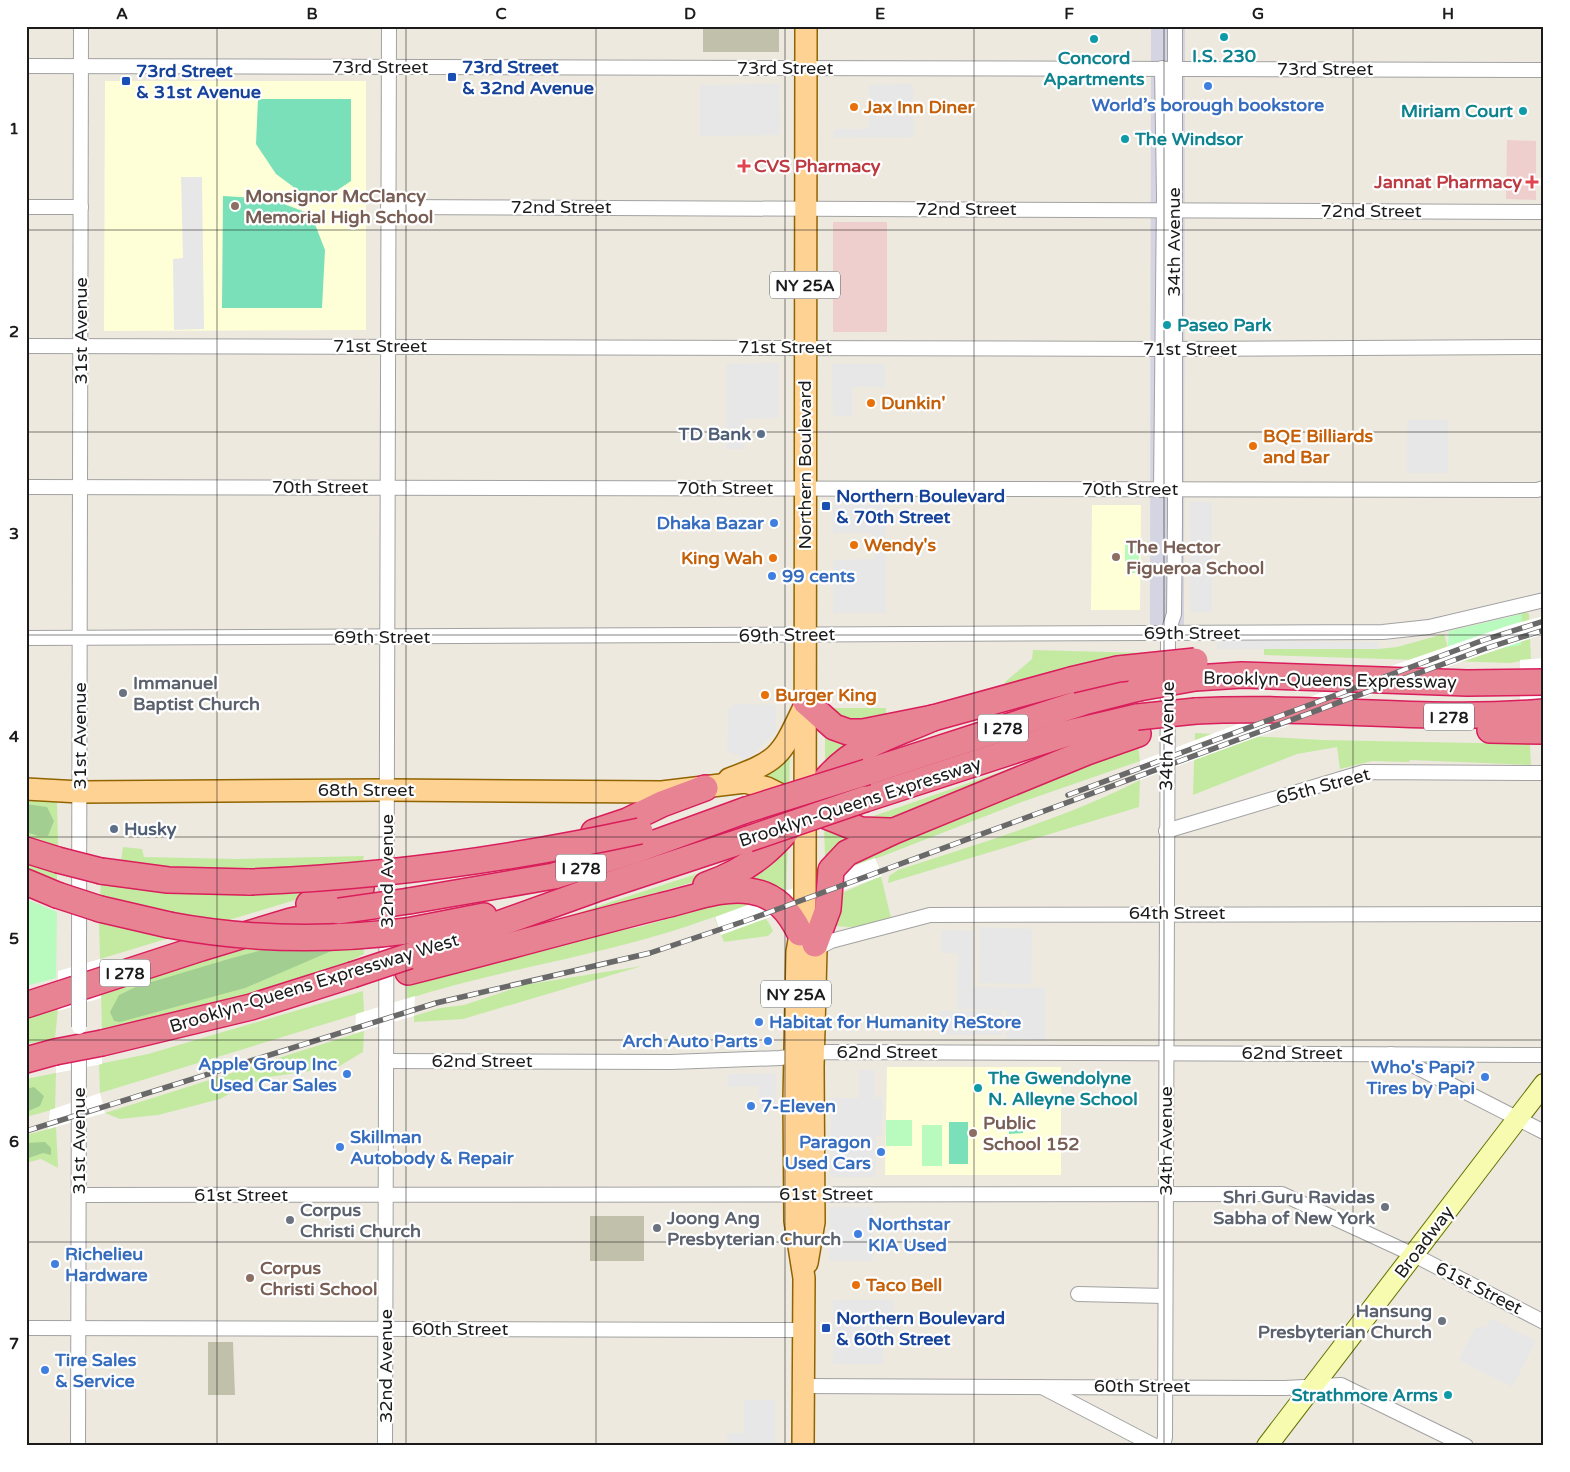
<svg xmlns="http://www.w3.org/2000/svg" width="1570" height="1472" viewBox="0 0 1570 1472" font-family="'Varela Round',sans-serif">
  <rect width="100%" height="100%" fill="#ede9df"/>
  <g fill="#efcfcd">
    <path d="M1507,140L1536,141V200L1506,199Z"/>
    <rect x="833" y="222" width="54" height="110"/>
  </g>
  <g fill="#feffd6">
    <path d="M105,81H366V330L104,331Z"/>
    <path d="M1092,505H1141L1140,610H1091Z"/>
    <path d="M887,1067H1061V1175H885Z"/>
  </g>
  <g fill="#c1c1ab">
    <rect x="703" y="26" width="76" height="26"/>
    <rect x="590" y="1216" width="54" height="45"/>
    <path d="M208,1342H233L235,1395H208Z"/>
  </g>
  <g fill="#c4eaa2">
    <path d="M1526,612L1529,614L1531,659L1510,663L1264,655V649H1378L1397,647L1444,634L1450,655L1517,644L1518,613Z"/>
    <path d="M1033,650L1146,653V658L1004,690L1005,682L1032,659Z"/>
    <path d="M832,708H886V714L927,713L843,725Z"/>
    <path d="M825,729L855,739L825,763Z"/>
    <path d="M1195,733L1323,740L1530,744L1531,765L1410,760L1409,762L1372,761L1340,769L1337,747L1297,754L1193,795Z"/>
    <path d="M1138,744L1140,761L1019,803L839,873L843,861Z"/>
    <path d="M1069,748L884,824L865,819Z"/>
    <path d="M790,753L789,793L758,778Z"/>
    <path d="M1140,780L1139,807L888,883L889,876L898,870C980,843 1063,819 1140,780Z"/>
    <path d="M26,798L57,799L58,846L26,835Z"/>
    <path d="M824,823L857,835L825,858Z"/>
    <path d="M788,841L786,895L750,878Z"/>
    <path d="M123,847L142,849L144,857L238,859L364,856L358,881L100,959L99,922L166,937L169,925L100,897L101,881L250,870L161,866L121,860Z"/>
    <path d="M745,858L724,873L554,923L553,921Z"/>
    <path d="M26,861L57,871V882L26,870Z"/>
    <path d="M881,876L891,918L862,928L835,926V896Z"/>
    <path d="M733,900C751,902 766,914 773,931L768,936L724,942L714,917C615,954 508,967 407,999V980L454,968L534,953L585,936L639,927Z"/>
    <path d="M361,920L364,954L340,966L270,989L102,1031L101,992L206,958Z"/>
    <path d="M642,966L463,1019L414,1022V1016L440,1008L464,1005L524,985Z"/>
    <path d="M363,991L364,1012L100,1093L99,1064L148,1054Z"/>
    <path d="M58,1008L55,1039L26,1044V1018Z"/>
    <path d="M364,1031L363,1052L338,1067L269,1077L244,1086L220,1099L158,1115L120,1119L105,1113Z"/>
    <path d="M56,1073L55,1109L26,1117V1079Z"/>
    <path d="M56,1127L58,1168L41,1159L26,1163V1135Z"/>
  </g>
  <g fill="#a3ce92">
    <path d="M26,804L47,807L54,821L48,836H38L26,832Z"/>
    <path d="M357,940L245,988L120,1022L114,1021L110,1012L119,995L138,986L232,958L290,943Z"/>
    <path d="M34,1087L44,1096L40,1106L26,1112V1089Z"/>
    <path d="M45,1142L51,1148V1155L43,1153L26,1159V1143Z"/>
  </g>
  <g fill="#b9fabf">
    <rect x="1125" y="543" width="14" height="30"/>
    <path d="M1522,614L1521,645L1447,657L1449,631Z"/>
    <path d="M26,899L57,912L56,978L26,986Z"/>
    <rect x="886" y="1120" width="26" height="26"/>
    <rect x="922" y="1125" width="20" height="41"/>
  </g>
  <g fill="#7ae0ba">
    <path d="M258,99H351V181L330,195L299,191L276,174L256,144Z"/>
    <path d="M223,196L270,199L311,214L325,250L322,308H222Z"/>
    <path d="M1009,1120H1023V1133L1009,1134Z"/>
    <rect x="949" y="1122" width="19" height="42"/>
  </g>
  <g fill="#e7e7e7">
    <path d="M779,84L780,135L700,136V85Z"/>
    <path d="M913,84L914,137L834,138V129H869V85Z"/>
    <path d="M181,177H202L204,329L174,330L173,259L183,258Z"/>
    <path d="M779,363V418L744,419V449H726V364Z"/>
    <path d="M832,364H885V387H852V416H833Z"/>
    <rect x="1407" y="420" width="41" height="53"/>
    <rect x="1190" y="502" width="22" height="110"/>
    <path d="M833,505H886V613H833V560L874,559L873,536L869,533H833Z"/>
    <path d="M1217,640L1378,642V649H1217Z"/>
    <path d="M736,704L776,705V732L747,760L727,751L728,709Z"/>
    <path d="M980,927L1032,929L1031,984L979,983Z"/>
    <path d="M941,930L974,931L973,987L1045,988V1040L1006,1039V1010L957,1009L958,953H941Z"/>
    <rect x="940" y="1011" width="62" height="24"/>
    <path d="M859,1070H875V1097L882,1098V1135H876V1177H830L831,1098H859Z"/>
    <path d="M776,1073V1110H759V1086L728,1087V1074Z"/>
    <path d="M830,1207H873V1261H829Z"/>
    <path d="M833,1300H894V1334H884L883,1364H833Z"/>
    <path d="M1491,1318L1536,1341L1512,1387L1459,1360L1475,1328L1486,1327Z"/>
    <path d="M744,1400H775V1446H727V1433H744Z"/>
  </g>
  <path fill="#d4d4e2" d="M1151,26H1185L1184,625H1150Z"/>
  <g fill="#fff">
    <path d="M1544,616V634L1458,663L1140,780V761L1397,664L1510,625Z"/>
    <path d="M1544,658V743L1520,744V660Z"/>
    <path d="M875,858L882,876L721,935L715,917Z"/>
    <path d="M100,959L101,998L58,1011V971Z"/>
    <path d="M415,996L414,1016L355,1033L356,1014Z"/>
    <path d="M102,1031V1064L56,1073L55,1039Z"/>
    <path d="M100,1093L105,1113L48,1129L50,1110Z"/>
  </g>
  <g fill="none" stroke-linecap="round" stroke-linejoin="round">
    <defs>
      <g id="street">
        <path d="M26,66L1544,70"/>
        <path d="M26,207H81"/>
        <path d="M388,207L1544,212"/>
        <path d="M26,346L1162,349L1544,347"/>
        <path d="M26,487L1537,490L1544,488"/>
        <path d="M1161,490L1164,196L1162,68"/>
        <path d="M26,638L1383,632L1429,627L1544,600"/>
        <path d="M1166,831L1364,772L1544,773"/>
        <path d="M79,947L81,26"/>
        <path d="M816,949L831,941L930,915L1544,914"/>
        <path d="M1391,1054L1544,1132"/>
        <path d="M386,1061L671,1062L780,1058L827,1052L1544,1055"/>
        <path d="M79,1195L1282,1194L1414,1255L1544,1322"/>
        <path d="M1078,1294L1165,1296"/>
        <path d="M26,1328L803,1330"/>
        <path d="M803,1386L1285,1388L1341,1385L1466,1446"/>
        <path d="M1042,1387L1155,1446"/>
        <path d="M78,1446L79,1042"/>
        <path d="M385,1446L389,26"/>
        <path d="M1163,1446L1165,1437L1168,632L1174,614L1175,521V26"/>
      </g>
      <path id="secondary" d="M1267,1446L1544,1084"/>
      <g id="primary">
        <path d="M729,779C781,760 781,755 804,707"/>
        <path d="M26,789L80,792L387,790L662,792L745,782L767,788L795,802"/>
        <path d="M807,1263L814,1222L813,1067L816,949L811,927"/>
        <path d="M803,1446L804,1278L795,1221L794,1101L797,952L805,905L806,26"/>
      </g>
      <g id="highway">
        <path d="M1195,678L1242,675L1467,683L1544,682"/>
        <path d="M806,702L834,727L848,732H863L933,718L1071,680"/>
        <path d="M1196,711C1312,705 1428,722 1544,712"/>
        <path d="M1490,730L1544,731"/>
        <path d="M867,772L1084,702L1139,688"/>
        <path d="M865,799L1065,734L1137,717"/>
        <path d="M806,808L861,830L889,831"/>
        <path d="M594,832L627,821L662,804L705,788"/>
        <path d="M26,850L58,860"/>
        <path d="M101,871L168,880L250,882"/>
        <path d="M26,882L57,895"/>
        <path d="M706,885C753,869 778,844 807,806C815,796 821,784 830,775C860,743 895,735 933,718"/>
        <path d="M409,901L554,876L636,850L746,810"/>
        <path d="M309,904L361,888"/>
        <path d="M100,909L169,925"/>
        <path d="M407,931L484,916"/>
        <path d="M815,944L828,909L831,870L847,853L894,831L1087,752L1138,734"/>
        <path d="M409,956L596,889L748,839"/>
        <path d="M408,972C493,951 577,927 661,906C689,900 722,886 750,891C776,895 789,911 800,933"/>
        <path d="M26,1005L201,948L291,921L339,911"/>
        <path d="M102,1043L251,1007L352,975"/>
        <path d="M26,1060L55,1052"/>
      </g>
    </defs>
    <use href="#street" stroke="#a2a2a2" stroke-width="16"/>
    <use href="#secondary" stroke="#637202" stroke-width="22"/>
    <use href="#primary" stroke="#916400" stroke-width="24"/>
    <use href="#highway" stroke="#d91e5b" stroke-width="28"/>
    <use href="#street" stroke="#fff" stroke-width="14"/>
    <use href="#secondary" stroke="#f6fbaf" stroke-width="20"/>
    <use href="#primary" stroke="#fed293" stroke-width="21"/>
    <use href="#highway" stroke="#e88394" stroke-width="25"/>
    <defs>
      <g id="rail">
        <path d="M1068,795L1481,641L1544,621"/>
        <path d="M26,1131L436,1003L650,953L748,920L1484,649L1544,630"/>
      </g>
    </defs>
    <use href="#rail" stroke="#696969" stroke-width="5.5"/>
    <use href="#rail" stroke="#fff" stroke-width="4" stroke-dasharray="11" stroke-linecap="butt"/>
    <defs>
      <path id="street-bridge" d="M79,1027V947"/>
      <g id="highway-bridge">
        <path d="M1071,680L1118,669L1195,661"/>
        <path d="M1139,688L1195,678"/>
        <path d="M1137,717L1196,711"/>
        <path d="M746,810L867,772"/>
        <path d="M748,839L865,799"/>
        <path d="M58,860L101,871"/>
        <path d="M250,882C382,877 511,859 640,831"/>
        <path d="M57,895L100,909"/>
        <path d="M339,911L409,901"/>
        <path d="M169,925C248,940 328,941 407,931"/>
        <path d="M352,975L409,956"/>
        <path d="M55,1052L102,1043"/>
      </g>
    </defs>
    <use href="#street-bridge" stroke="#a2a2a2" stroke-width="16" stroke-linecap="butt"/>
    <use href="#highway-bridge" stroke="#d91e5b" stroke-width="28" stroke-linecap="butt"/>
    <use href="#street-bridge" stroke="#fff" stroke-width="14"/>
    <use href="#highway-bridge" stroke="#e88394" stroke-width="25"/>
  </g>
  <path fill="none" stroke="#1b1b1b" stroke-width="1" stroke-opacity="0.55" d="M217,26V1446M406,26V1446M596,26V1446M785,26V1446M974,26V1446M1164,26V1446M1353,26V1446M26,230H1544M26,432H1544M26,635H1544M26,837H1544M26,1040H1544M26,1242H1544"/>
  <g fill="#0f9aa8" stroke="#fff" stroke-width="2">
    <circle cx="1224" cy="37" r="5"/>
    <circle cx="1094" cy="39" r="5"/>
    <circle cx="1523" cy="111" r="5"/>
    <circle cx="1125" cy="139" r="5"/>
    <circle cx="1167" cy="325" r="5"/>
    <circle cx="978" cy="1088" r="5"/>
    <circle cx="1448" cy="1395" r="5"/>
  </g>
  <g fill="#1a4fb4" stroke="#fff" stroke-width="2">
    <rect x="447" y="72" width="10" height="10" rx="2.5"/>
    <rect x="121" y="76" width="10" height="10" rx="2.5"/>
    <rect x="821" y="501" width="10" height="10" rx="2.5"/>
    <rect x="821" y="1323" width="10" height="10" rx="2.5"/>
  </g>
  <g fill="#3f7fe0" stroke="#fff" stroke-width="2">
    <circle cx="1208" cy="86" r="5"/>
    <circle cx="774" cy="523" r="5"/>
    <circle cx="772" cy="576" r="5"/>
    <circle cx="759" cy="1022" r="5"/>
    <circle cx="768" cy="1041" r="5"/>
    <circle cx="347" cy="1074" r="5"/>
    <circle cx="1485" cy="1077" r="5"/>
    <circle cx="751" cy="1106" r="5"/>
    <circle cx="340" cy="1147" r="5"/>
    <circle cx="881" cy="1152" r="5"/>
    <circle cx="858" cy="1234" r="5"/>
    <circle cx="55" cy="1264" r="5"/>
    <circle cx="45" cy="1370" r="5"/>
  </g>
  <g fill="#e8710a" stroke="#fff" stroke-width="2">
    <circle cx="854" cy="107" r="5"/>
    <circle cx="871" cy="403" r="5"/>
    <circle cx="1253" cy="446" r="5"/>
    <circle cx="854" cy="545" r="5"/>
    <circle cx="773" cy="558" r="5"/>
    <circle cx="765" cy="695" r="5"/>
    <circle cx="856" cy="1285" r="5"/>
  </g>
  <g fill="#e0444e" stroke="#fff" stroke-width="2">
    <path d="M741.5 158.5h5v5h5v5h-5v5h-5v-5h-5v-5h5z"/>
    <path d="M1529.5 174.5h5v5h5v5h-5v5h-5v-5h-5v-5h5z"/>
  </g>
  <g fill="#8d6e63" stroke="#fff" stroke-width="2">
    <circle cx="235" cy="206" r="5"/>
    <circle cx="1116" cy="557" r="5"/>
    <circle cx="973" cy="1133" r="5"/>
    <circle cx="250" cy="1278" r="5"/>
  </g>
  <g fill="#5c6f8a" stroke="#fff" stroke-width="2">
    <circle cx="761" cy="434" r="5"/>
    <circle cx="114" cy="829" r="5"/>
  </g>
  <g fill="#6b7280" stroke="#fff" stroke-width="2">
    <circle cx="123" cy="693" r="5"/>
    <circle cx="1385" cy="1207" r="5"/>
    <circle cx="290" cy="1220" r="5"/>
    <circle cx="657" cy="1228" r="5"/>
    <circle cx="1442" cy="1321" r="5"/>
  </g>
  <g text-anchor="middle" stroke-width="4.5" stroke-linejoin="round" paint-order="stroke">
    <g fill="#fff" stroke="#5f5f5f" stroke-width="1">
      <rect x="770" y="271.5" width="70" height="27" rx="4"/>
      <rect x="1424" y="703.5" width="50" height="27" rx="4"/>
      <rect x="978" y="714.5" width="50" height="27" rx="4"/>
      <rect x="556" y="854.5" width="50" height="27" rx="4"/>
      <rect x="100" y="959.5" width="50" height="27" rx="4"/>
      <rect x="761" y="980.5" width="70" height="27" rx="4"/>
    </g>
    <g font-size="16" font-weight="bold" fill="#1b1b1b">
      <text x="805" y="291">NY 25A</text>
      <text x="1449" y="723">I 278</text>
      <text x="1003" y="734">I 278</text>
      <text x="581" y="874">I 278</text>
      <text x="125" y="979">I 278</text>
      <text x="796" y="1000">NY 25A</text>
    </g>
    <g font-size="18" font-weight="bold" fill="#0d838f" stroke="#fff" text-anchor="start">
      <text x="1224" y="62" text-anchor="middle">I.S. 230</text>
      <text x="1094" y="64" text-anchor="middle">Concord<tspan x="1094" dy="21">Apartments</tspan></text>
      <text x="1513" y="117" text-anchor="end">Miriam Court</text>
      <text x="1135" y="145">The Windsor</text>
      <text x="1177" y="331">Paseo Park</text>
      <text x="988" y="1084">The Gwendolyne<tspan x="988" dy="21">N. Alleyne School</tspan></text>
      <text x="1438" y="1401" text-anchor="end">Strathmore Arms</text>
    </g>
    <g font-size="18" fill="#1b1b1b" stroke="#fff">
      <text x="380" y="73">73rd Street</text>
      <text x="785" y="74">73rd Street</text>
      <text x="1325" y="75">73rd Street</text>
      <text x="561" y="213">72nd Street</text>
      <text x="966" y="215">72nd Street</text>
      <text x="1371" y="217">72nd Street</text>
      <text transform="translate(1174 242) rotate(-90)" y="6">34th Avenue</text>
      <text transform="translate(81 331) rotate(-90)" y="6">31st Avenue</text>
      <text x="380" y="352">71st Street</text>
      <text x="785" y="353">71st Street</text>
      <text x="1190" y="355">71st Street</text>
      <text transform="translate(805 465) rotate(-90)" y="6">Northern Boulevard</text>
      <text x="320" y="493">70th Street</text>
      <text x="725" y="494">70th Street</text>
      <text x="1130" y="495">70th Street</text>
      <text x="1192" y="639">69th Street</text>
      <text transform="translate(787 635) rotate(-1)" y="6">69th Street</text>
      <text x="382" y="643">69th Street</text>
      <text transform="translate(1330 680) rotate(1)" y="6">Brooklyn-Queens Expressway</text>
      <text transform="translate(80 736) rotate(-90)" y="6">31st Avenue</text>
      <text transform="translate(1167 736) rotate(-89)" y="6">34th Avenue</text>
      <text transform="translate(1323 786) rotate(-15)" y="6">65th Street</text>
      <text x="366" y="796">68th Street</text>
      <text transform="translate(860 802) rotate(-18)" y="6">Brooklyn-Queens Expressway</text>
      <text transform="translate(387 871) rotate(-90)" y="6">32nd Avenue</text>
      <text x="1177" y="919">64th Street</text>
      <text transform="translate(314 983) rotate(-17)" y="6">Brooklyn-Queens Expressway West</text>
      <text x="887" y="1058">62nd Street</text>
      <text x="1292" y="1059">62nd Street</text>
      <text x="482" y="1067">62nd Street</text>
      <text transform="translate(79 1141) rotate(-90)" y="6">31st Avenue</text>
      <text transform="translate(1166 1141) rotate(-90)" y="6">34th Avenue</text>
      <text x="826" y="1200">61st Street</text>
      <text x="241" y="1201">61st Street</text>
      <text transform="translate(1424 1242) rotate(-53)" y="6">Broadway</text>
      <text transform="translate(1479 1288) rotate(27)" y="6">61st Street</text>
      <text x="460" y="1335">60th Street</text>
      <text transform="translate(386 1366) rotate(-90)" y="6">32nd Avenue</text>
      <text x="1142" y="1392">60th Street</text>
    </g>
    <g font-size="18" font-weight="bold" fill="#164399" stroke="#fff" text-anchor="start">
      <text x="462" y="73">73rd Street<tspan x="462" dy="21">&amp; 32nd Avenue</tspan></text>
      <text x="136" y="77">73rd Street<tspan x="136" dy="21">&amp; 31st Avenue</tspan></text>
      <text x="836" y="502">Northern Boulevard<tspan x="836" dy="21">&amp; 70th Street</tspan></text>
      <text x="836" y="1324">Northern Boulevard<tspan x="836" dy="21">&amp; 60th Street</tspan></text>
    </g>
    <g font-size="18" font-weight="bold" fill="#366cbe" stroke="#fff" text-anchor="start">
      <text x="1208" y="111" text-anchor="middle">World’s borough bookstore</text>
      <text x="764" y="529" text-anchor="end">Dhaka Bazar</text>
      <text x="782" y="582">99 cents</text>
      <text x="769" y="1028">Habitat for Humanity ReStore</text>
      <text x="758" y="1047" text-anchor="end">Arch Auto Parts</text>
      <text x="337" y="1070" text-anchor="end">Apple Group Inc<tspan x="337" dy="21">Used Car Sales</tspan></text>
      <text x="1475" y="1073" text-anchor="end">Who's Papi?<tspan x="1475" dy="21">Tires by Papi</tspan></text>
      <text x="761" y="1112">7-Eleven</text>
      <text x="350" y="1143">Skillman<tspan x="350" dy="21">Autobody &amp; Repair</tspan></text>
      <text x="871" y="1148" text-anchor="end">Paragon<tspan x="871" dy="21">Used Cars</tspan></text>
      <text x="868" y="1230">Northstar<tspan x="868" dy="21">KIA Used</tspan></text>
      <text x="65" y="1260">Richelieu<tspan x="65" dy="21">Hardware</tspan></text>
      <text x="55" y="1366">Tire Sales<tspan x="55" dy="21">&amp; Service</tspan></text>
    </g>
    <g font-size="18" font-weight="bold" fill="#c56008" stroke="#fff" text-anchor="start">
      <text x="864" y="113">Jax Inn Diner</text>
      <text x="881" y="409">Dunkin'</text>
      <text x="1263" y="442">BQE Billiards<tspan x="1263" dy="21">and Bar</tspan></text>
      <text x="864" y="551">Wendy's</text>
      <text x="763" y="564" text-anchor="end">King Wah</text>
      <text x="775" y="701">Burger King</text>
      <text x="866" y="1291">Taco Bell</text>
    </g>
    <g font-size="18" font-weight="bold" fill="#be3a42" stroke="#fff" text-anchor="start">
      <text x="754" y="172">CVS Pharmacy</text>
      <text x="1522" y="188" text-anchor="end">Jannat Pharmacy</text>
    </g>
    <g font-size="18" font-weight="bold" fill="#785e54" stroke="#fff" text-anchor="start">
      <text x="245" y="202">Monsignor McClancy<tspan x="245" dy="21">Memorial High School</tspan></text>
      <text x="1126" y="553">The Hector<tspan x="1126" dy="21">Figueroa School</tspan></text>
      <text x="983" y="1129">Public<tspan x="983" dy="21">School 152</tspan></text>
      <text x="260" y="1274">Corpus<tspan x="260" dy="21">Christi School</tspan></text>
    </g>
    <g font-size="18" font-weight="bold" fill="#4e5e75" stroke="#fff" text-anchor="end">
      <text x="751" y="440">TD Bank</text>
      <text x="124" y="835" text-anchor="start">Husky</text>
    </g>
    <g font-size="18" font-weight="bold" fill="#5b616d" stroke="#fff" text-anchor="start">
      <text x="133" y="689">Immanuel<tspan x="133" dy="21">Baptist Church</tspan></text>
      <text x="1375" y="1203" text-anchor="end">Shri Guru Ravidas<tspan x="1375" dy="21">Sabha of New York</tspan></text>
      <text x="300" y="1216">Corpus<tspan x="300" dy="21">Christi Church</tspan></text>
      <text x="667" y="1224">Joong Ang<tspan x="667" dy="21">Presbyterian Church</tspan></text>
      <text x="1432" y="1317" text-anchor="end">Hansung<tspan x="1432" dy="21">Presbyterian Church</tspan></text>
    </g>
  </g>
  <rect width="1570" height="1472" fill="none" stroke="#ffffff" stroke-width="55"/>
  <rect x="28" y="28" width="1514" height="1416" fill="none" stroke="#1b1b1b" stroke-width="2"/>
  <g font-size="16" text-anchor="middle" font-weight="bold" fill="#1b1b1b">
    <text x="122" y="19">A</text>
    <text x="312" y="19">B</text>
    <text x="501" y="19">C</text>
    <text x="690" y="19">D</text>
    <text x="880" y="19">E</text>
    <text x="1069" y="19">F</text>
    <text x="1258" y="19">G</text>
    <text x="1448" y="19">H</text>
    <text x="14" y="134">1</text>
    <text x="14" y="337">2</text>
    <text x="14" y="539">3</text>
    <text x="14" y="742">4</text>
    <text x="14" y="944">5</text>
    <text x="14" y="1147">6</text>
    <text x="14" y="1349">7</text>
  </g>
</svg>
